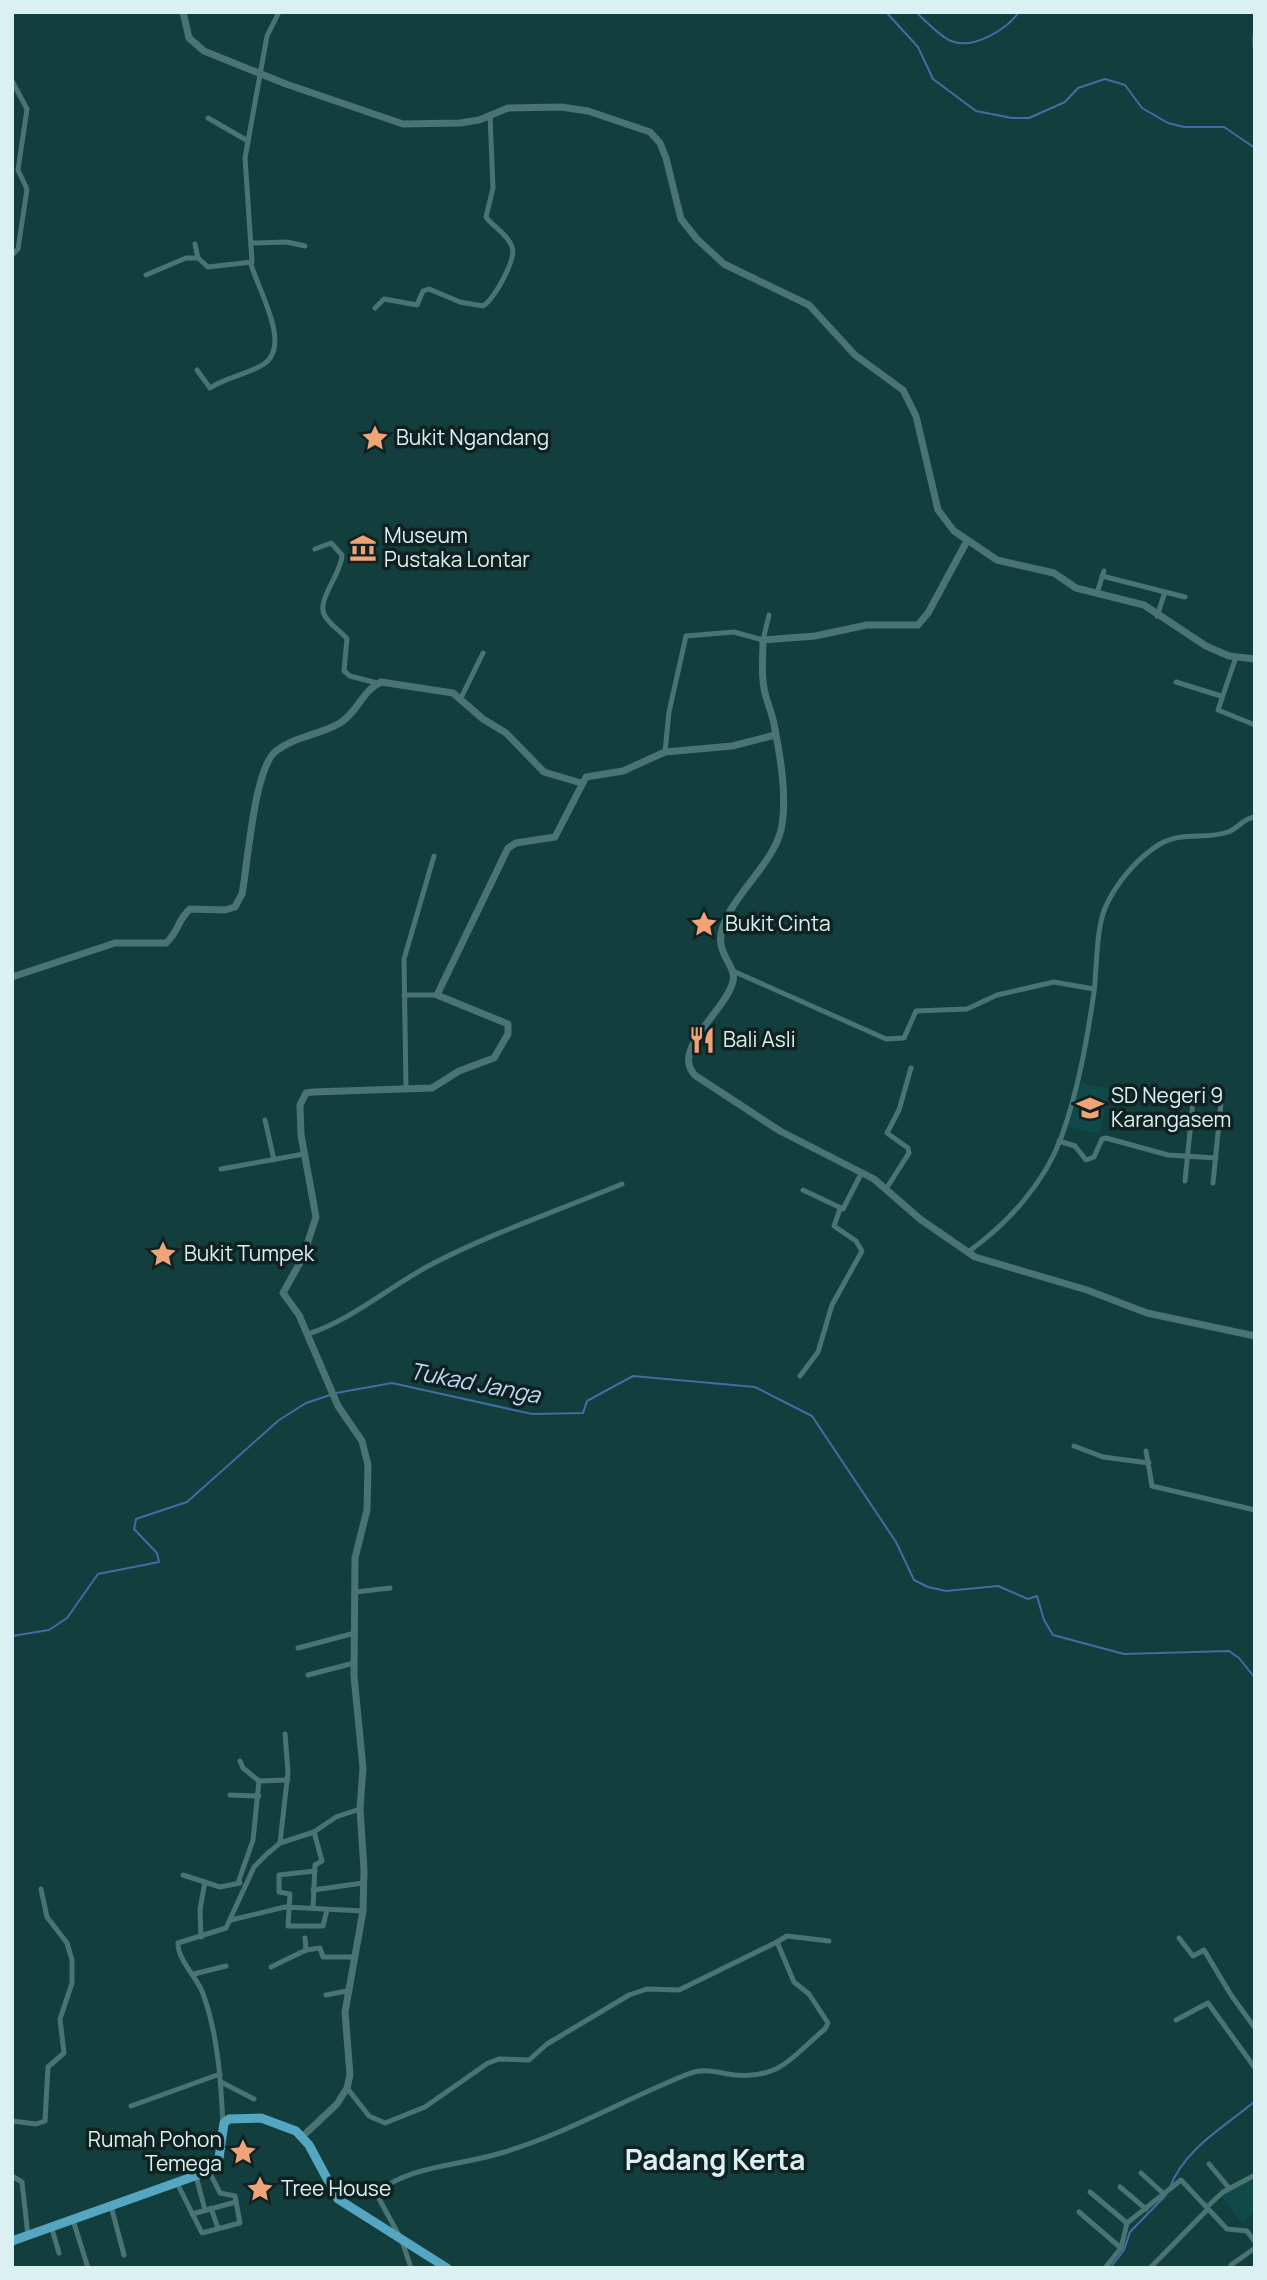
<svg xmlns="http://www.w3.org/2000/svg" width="1267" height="2280" viewBox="0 0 1267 2280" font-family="Manrope,sans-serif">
  <rect width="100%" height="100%" fill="#133e3e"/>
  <g fill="#10494a">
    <path d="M1081,1083L1110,1089L1099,1134L1069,1127Z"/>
    <path d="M1255,2176V2211L1242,2224L1220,2194Z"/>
  </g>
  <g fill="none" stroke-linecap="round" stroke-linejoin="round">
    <g stroke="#426da2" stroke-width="2">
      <path d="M886,12L918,47L933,79L976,111L1012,118H1029L1065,102L1078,88L1105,79L1125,85L1142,108L1168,123L1184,127H1224L1255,148"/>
      <path d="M916,12C926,21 939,36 951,41C973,50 1006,30 1019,12"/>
      <path d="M336,1393L392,1383L532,1414L583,1413L587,1401L633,1376L755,1387L812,1416L896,1542L914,1580L928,1587L946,1591L998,1586L1028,1599L1037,1596L1044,1620L1053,1635L1124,1654L1229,1651L1239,1658L1255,1678"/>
      <path d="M12,1636L49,1630L67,1618L98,1574L159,1562L157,1553L134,1529L136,1519L187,1502L279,1420L306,1403L330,1395"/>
      <path d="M1170,2187C1186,2147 1225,2127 1255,2101"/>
      <path d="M1110,2268L1124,2250L1130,2232L1166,2195"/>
    </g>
    <g stroke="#4a7474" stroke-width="5">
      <path d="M1255,36V46"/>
      <path d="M12,81L27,109L18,170L27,189L18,249L12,255"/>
      <path d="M208,118L248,141"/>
      <path d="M251,243L287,242L305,246"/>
      <path d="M195,244L198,258L208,267L252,262L245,158L267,36L279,12"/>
      <path d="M146,275L186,258H198"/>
      <path d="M375,308L384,299L417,305L423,291L429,289L460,302L483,306C494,299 517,259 512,247C508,234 493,227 486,217L493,188L490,115"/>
      <path d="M197,370L210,388C226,377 247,375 264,364C292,345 258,290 251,264"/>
      <path d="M315,549L331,543L342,555C342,572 317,600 324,614C328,624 341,631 347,639L344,671L350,676L377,683"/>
      <path d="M1102,576L1185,597"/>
      <path d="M1097,593L1104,571"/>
      <path d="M1157,616L1165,592"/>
      <path d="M1236,657L1218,710L1255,725"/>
      <path d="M1176,682L1221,696"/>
      <path d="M461,698L483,653"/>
      <path d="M665,752L669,712L686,636L734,632L763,640L769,615"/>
      <path d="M733,971L886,1039L904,1038L916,1011L967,1009L997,995L1054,982L1094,989"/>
      <path d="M404,995H437"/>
      <path d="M406,1088L404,959L434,856"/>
      <path d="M265,1120L274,1160"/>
      <path d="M1059,1141L1075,1146L1086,1160L1094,1157L1102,1139L1106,1138L1168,1155L1216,1158"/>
      <path d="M221,1169L304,1154"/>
      <path d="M1185,1181L1193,1101"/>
      <path d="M1213,1183L1221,1103"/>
      <path d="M886,1189L909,1153L908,1148L887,1133L899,1110L911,1068"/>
      <path d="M803,1190L843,1209L862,1172"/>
      <path d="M968,1252C1007,1224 1044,1184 1061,1138C1078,1092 1087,1040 1094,992C1097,968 1096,930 1105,908C1116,883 1137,858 1160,844C1182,831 1206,840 1228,832C1238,829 1243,818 1255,817"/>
      <path d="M308,1334C354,1319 391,1285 434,1263C494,1232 560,1210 622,1184"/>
      <path d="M800,1376L818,1352L832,1305L862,1251L856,1241L834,1226L840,1209"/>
      <path d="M1074,1446L1103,1457L1149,1463"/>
      <path d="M1146,1451L1152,1486L1255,1510"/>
      <path d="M356,1592L390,1588"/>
      <path d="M298,1648L355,1633"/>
      <path d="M308,1675L354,1663"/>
      <path d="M240,1761L243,1768L259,1781"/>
      <path d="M230,1795L259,1796"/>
      <path d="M280,1843L288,1772L285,1734"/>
      <path d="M315,1871L279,1875V1892L290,1894L288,1926H323L327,1910"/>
      <path d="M183,1875L220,1887L240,1883"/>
      <path d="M238,1883L253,1840L259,1781L288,1780"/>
      <path d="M313,1890L363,1883"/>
      <path d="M313,1908L315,1865L322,1861L314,1832"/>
      <path d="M231,1920L285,1907L363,1911"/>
      <path d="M201,1937L200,1909L205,1882"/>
      <path d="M305,1938L306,1950L320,1948L323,1957H354"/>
      <path d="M1179,1938L1193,1956L1204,1950L1231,1995L1255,2028"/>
      <path d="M271,1967L306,1950"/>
      <path d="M194,1974L226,1966"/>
      <path d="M326,1995L347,1991"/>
      <path d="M1176,2020L1208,2003L1255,2068"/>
      <path d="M221,2082L254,2099"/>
      <path d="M347,2088L369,2116L385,2123L425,2107L488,2063L499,2059L529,2060L547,2044L629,1995L647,1989L679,1990L777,1942"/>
      <path d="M131,2106L220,2074"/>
      <path d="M12,2121L36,2124L45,2121L48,2067L64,2053L60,2019L72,1983V1960L67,1943L47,1917L41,1889"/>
      <path d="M223,2126C221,2082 218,2033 202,1991C196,1977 177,1958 178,1943L226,1928L254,1867L267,1854L280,1843L314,1832L336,1817L360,1809"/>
      <path d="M1209,2164L1229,2188"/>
      <path d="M1141,2173L1164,2194"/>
      <path d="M12,2176L22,2182L28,2236"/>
      <path d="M196,2176L205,2210"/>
      <path d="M177,2183L202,2233L240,2223L235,2196L220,2193L209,2171"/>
      <path d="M1120,2187L1146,2209"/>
      <path d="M1090,2192L1127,2223"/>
      <path d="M376,2193C411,2165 459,2166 501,2153C566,2134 625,2099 688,2074C704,2067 718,2073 735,2075C782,2079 793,2055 825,2029L828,2023L809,1994L794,1982L777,1942L787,1936L829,1941"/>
      <path d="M338,2199L360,2191L376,2193L402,2241L411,2268"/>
      <path d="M111,2206L124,2255"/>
      <path d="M1207,2207L1223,2192L1255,2175"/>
      <path d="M211,2208L218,2228"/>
      <path d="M1079,2212L1121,2248L1127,2223L1181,2180L1227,2229L1247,2231L1255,2242"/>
      <path d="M192,2214L236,2202"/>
      <path d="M73,2220L88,2268"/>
      <path d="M52,2229L59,2253"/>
      <path d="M1231,2265L1255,2248"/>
      <path d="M1105,2268L1121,2248"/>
      <path d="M1150,2268L1208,2209"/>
    </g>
    <g stroke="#4a7474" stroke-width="7">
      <path d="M183,12L189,38L204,51L286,84L403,124L460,123L479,120L508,108L561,107L588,111L650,132L660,143L666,158L681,219L697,239L724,264L809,305L855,355L903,390L916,416L938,510L954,531L997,560L1054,573L1076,588L1144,605L1206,646L1229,656L1255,659"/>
      <path d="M967,541L928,613L918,625H867L815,636L763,640C763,656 761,673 764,688C766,701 772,712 774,724C780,755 787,794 782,825C777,860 735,892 723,926C713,953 737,965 733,981C727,1010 668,1051 696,1076L780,1131L874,1179L920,1219L975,1257L1087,1290L1147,1313L1255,1336"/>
      <path d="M12,977L115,943H166C178,933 178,919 190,909L225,910L235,907L242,894C248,863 254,768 276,751C295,736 320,735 340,723C357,713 362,691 381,682L453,693L483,719L506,733L544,772L581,783"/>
      <path d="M303,2136L337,2104L347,2088L350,2075L345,2012L363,1911L364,1870L360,1809L363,1768L354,1676L355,1558L367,1510L368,1465L362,1441L338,1406L299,1315L283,1293L303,1257L316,1217L301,1135L300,1105L306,1093L313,1092L432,1088L459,1071L494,1058L508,1034V1024L437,995L508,848L516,843L555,837L586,777L623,771L665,752L732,746L775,735"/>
    </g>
    <path stroke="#55a6c1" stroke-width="9" d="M12,2241L209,2171L219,2158L224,2123L229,2119L261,2118L296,2131L309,2145L338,2199L447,2268"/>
  </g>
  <defs>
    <symbol id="sight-bare" viewBox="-9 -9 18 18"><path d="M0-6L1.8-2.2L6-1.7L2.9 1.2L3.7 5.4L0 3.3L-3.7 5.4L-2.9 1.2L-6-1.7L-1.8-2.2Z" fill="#efa377" stroke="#102121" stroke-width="2.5" paint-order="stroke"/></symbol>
    <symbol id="museum-bare" viewBox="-9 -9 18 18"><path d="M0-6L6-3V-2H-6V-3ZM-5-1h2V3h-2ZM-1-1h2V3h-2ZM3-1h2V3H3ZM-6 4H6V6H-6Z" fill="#efa377" stroke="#102121" stroke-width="2.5" paint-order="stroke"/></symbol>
    <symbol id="restaurant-bare" viewBox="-9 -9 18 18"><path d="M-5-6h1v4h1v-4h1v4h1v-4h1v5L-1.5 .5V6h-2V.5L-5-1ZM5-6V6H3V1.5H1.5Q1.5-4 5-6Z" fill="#efa377" stroke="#102121" stroke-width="2.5" paint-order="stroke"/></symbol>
    <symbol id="school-bare" viewBox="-9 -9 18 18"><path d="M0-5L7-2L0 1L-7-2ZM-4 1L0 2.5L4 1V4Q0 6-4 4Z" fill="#efa377" stroke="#102121" stroke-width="2.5" paint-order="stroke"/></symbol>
  </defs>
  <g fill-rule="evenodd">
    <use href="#sight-bare" x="356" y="419" width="38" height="38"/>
    <use href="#museum-bare" x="344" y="529" width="38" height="38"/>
    <use href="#sight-bare" x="685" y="905" width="38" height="38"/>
    <use href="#restaurant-bare" x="683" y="1021" width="38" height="38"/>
    <use href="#school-bare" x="1071" y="1089" width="38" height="38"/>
    <use href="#sight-bare" x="144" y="1235" width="38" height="38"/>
    <use href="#sight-bare" x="224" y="2133" width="38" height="38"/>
    <use href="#sight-bare" x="241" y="2170" width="38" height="38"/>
  </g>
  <g text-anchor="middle" stroke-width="7" stroke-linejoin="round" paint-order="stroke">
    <g font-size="21" fill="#dbf1f1" stroke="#102121" text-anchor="start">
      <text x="396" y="445">Bukit Ngandang</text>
      <text x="384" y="543">Museum<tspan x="384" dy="24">Pustaka Lontar</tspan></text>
      <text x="725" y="931">Bukit Cinta</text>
      <text x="723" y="1047">Bali Asli</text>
      <text x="1111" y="1103">SD Negeri 9<tspan x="1111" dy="24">Karangasem</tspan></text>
      <text x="184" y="1261">Bukit Tumpek</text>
      <text x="222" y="2147" text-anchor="end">Rumah Pohon<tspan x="222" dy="24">Temega</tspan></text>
      <text x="281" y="2196">Tree House</text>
    </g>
    <g font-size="23" font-style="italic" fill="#bfd8f7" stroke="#102121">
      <text transform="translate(475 1383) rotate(11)" y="8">Tukad Janga</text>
    </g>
    <g font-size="28" font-weight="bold" fill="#dbf1f1" stroke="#102121">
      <text x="715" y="2170">Padang Kerta</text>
    </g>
  </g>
  <rect width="1267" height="2280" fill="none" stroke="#dbf1f1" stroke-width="28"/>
</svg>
